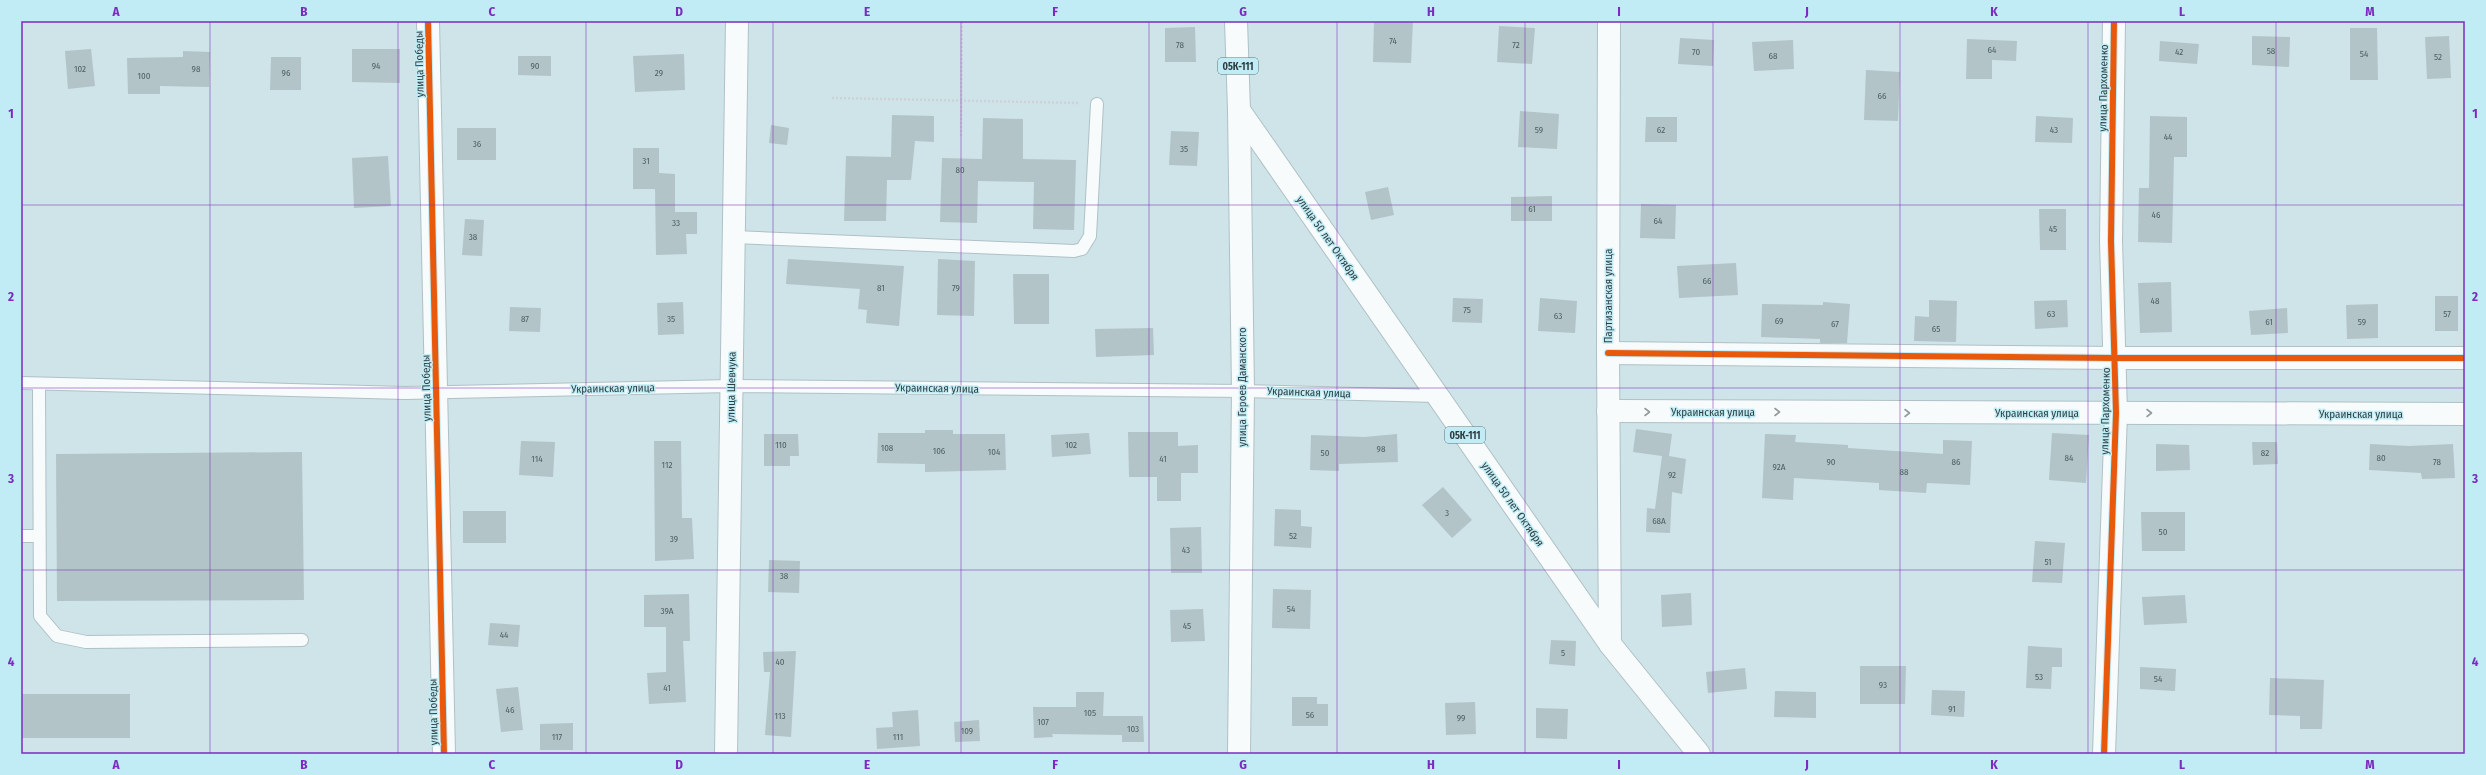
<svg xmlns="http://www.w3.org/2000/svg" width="2486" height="775" viewBox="0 0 2486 775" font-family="'Fira Sans Condensed',sans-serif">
  <rect width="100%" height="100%" fill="#cee4e9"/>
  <g fill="#b2c4c7">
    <path d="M1374,21H1413L1411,63L1373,62Z"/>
    <path d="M1499,26L1535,28L1532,64L1497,62Z"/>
    <path d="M1195,27L1196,62H1165V28Z"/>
    <path d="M2350,28H2377L2378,80H2350Z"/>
    <path d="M2252,36L2290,37L2289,67L2252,65Z"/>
    <path d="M2449,36L2451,78L2427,79L2425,37Z"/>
    <path d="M1680,38L1714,40L1713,66L1678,64Z"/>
    <path d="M1967,39L2017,41L2016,61L1992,60V79H1966Z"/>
    <path d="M1793,40L1794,69L1754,71L1752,42Z"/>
    <path d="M2160,41L2199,44L2197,64L2159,61Z"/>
    <path d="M91,49L95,86L68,89L65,51Z"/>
    <path d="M352,49H400V83L352,82Z"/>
    <path d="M183,51L210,52L209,87L160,86V94H128L127,58L183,57Z"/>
    <path d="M684,54L685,90L635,92L633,56Z"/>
    <path d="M518,56H551V76L518,75Z"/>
    <path d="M271,57H301V90H270Z"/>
    <path d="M1866,70L1900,72L1898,121L1864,120Z"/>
    <path d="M1520,111L1559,114L1557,149L1518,147Z"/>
    <path d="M892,115L934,116V142L915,141L911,180H887L886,221H844L846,156L891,157Z"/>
    <path d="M2036,116L2073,118L2072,143L2035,142Z"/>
    <path d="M2150,116L2187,117V157H2174L2172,243L2138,242L2139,188H2149Z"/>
    <path d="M1646,117H1677V142H1645Z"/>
    <path d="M983,118L1023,119V159L1076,160L1074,230L1033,229L1034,182L978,181L977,223L940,222L942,158L982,159Z"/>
    <path d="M771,125L789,128L787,145L769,143Z"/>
    <rect x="457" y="128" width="39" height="32"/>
    <path d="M1171,131L1199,132L1197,166L1169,165Z"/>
    <path d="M633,148H659V173L675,174V212H697V234H686L687,254L656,255L655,189H633Z"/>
    <path d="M388,156L391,206L354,208L352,158Z"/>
    <path d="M1388,187L1394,215L1371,220L1365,192Z"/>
    <path d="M1552,196V221H1511V197Z"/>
    <path d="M1641,204L1676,205L1675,239L1640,238Z"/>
    <path d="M2039,209H2066V250H2040Z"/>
    <path d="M465,219L484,220L482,256L462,255Z"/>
    <path d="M788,259L904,266L899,326L866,323L867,310L858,309L860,289L786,284Z"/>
    <path d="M938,259L975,261L974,316L937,315Z"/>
    <path d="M1736,263L1738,295L1679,298L1677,266Z"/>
    <path d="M1013,274H1049V324H1014Z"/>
    <path d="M2171,282L2172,332L2140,333L2138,283Z"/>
    <rect x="2435" y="296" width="23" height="35"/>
    <path d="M1453,298L1483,299L1482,323L1452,322Z"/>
    <path d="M1540,298L1577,301L1575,333L1538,331Z"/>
    <path d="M1929,300L1957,301L1956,342L1914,341L1915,316L1929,317Z"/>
    <path d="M2067,300L2068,327L2035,329L2034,301Z"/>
    <path d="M683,302L684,334L658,335L657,303Z"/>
    <path d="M1823,302L1850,304L1847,343H1820V339L1761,337L1762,304L1823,305Z"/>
    <path d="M2378,304V338L2347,339L2346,305Z"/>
    <path d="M510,307L541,308L540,332L509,331Z"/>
    <path d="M2287,308L2288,333L2251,335L2249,311Z"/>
    <path d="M1153,328L1154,355L1096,357L1095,329Z"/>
    <path d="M1636,429L1672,434L1669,456L1686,459L1682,494L1672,492L1670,533L1646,532L1647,508L1655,509L1662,456L1633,452Z"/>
    <path d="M925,430H953V434H1005L1006,470L925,472V464L877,463L878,433H925Z"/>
    <path d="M1128,432H1178V446L1198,445V473H1181V501H1157V477H1129Z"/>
    <path d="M1089,433L1091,454L1052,457L1051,435Z"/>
    <path d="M2052,433L2089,435L2086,483L2049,480Z"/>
    <path d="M764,434H798L799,456H790V466H764Z"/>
    <path d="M1397,434L1398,462L1339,464V471L1310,470L1311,435L1364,437Z"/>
    <path d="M1765,434L1796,435L1795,442L1848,445V448L1943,454V440L1972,441L1970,485L1927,483L1926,493L1879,490V483L1794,478L1793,500L1762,498Z"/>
    <path d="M521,441L555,442L553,477L519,475Z"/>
    <path d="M654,441H681L682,518H692L694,559L655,561Z"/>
    <path d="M2252,442H2277L2278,464L2253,465Z"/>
    <path d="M2156,444L2189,445L2190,470L2156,471Z"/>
    <path d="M2370,444L2409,446L2453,444L2455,478L2422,479L2421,473L2369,470Z"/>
    <path d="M302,452L304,600L57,601L56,454Z"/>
    <path d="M1443,487L1472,520L1452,538L1422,505Z"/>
    <path d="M1275,509L1301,510V526L1312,527L1311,548L1274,546Z"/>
    <rect x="463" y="511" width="43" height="32"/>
    <path d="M2141,512H2185V551H2142Z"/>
    <path d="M1201,527L1202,573H1171L1170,528Z"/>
    <path d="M2035,541L2065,543L2062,583L2032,582Z"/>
    <path d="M769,560L800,561L799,593L768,592Z"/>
    <path d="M1273,589L1311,590L1310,629L1272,628Z"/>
    <path d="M1691,593L1692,625L1662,627L1661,595Z"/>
    <path d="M689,594L690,641H683L686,702L649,704L647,673L666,672V627H644V595Z"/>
    <path d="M2185,595L2187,623L2144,625L2142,597Z"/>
    <path d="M1203,609L1205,641L1171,642L1170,610Z"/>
    <path d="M490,623L520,625L518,647L488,645Z"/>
    <path d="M1551,640L1576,641L1575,666L1549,664Z"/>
    <path d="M2028,646L2062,648V667H2052L2051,689L2026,688Z"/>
    <path d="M796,651L791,737L765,735L770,672H764L763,652Z"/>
    <path d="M1860,666H1906L1905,704H1860Z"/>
    <path d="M2140,667L2176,669L2175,691L2140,689Z"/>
    <path d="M1745,668L1747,689L1708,693L1706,672Z"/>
    <path d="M2270,678L2324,680L2322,729H2300V716L2269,715Z"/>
    <path d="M518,687L523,730L501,732L496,689Z"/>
    <path d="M1932,690L1965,691L1964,717L1931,715Z"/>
    <path d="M1775,691L1816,692V718L1774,717Z"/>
    <path d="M1076,692H1104L1103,716H1143L1144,742H1122V735L1052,734L1053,737L1034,738L1033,707H1076Z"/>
    <rect x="21" y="694" width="109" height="44"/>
    <path d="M1292,697H1317V704H1328V726H1292Z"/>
    <path d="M1475,702L1476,734L1446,735L1445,703Z"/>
    <path d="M1536,708L1568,709L1567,739L1536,738Z"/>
    <path d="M918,710L920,746L877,749L876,728L893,727L892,712Z"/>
    <path d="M979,720L980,741L955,742L954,722Z"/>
    <path d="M573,723V750H540V724Z"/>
  </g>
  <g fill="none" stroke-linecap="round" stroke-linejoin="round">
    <defs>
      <g id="lane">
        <path d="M734,237L1074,251L1082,249L1090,236L1097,104"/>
        <path d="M21,383L405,393L731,386L1243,391L1437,396"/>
        <path d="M39,384L40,616L57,636L86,642L302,640"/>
        <path d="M21,536H39"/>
      </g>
      <g id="street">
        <path d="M428,21L444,754"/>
        <path d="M1609,21L1608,353L1610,644"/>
        <path d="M1608,353L2115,358H2465"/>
        <path d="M1608,411L2465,414"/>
        <path d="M1239,754L1243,391L1239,110"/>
        <path d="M2104,754L2116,413L2111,241L2114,21"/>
      </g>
      <path id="secondary" d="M726,754L737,21"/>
      <path id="primary" d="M1236,21L1239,110L1610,644L1699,754"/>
    </defs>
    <use href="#lane" stroke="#afc1c5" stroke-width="14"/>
    <use href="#street" stroke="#afc1c5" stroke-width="24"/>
    <use href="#secondary" stroke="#afc1c5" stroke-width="24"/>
    <use href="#primary" stroke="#afc1c5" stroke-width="24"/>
    <g stroke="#cdd3d5" stroke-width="2.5" stroke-dasharray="2 2" stroke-linecap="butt">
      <path d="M832,98L1080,103"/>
      <path d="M961,136L962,21"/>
    </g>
    <use href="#lane" stroke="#f8fbfc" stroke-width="12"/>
    <use href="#street" stroke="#f8fbfc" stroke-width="22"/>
    <use href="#secondary" stroke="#f8fbfc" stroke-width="22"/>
    <use href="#primary" stroke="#f8fbfc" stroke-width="22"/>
    <defs>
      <g id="cycleway">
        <path d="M428,21L444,754"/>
        <path d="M1608,353L2115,358H2465"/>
        <path d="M2104,754L2116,413L2111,241L2114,21"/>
      </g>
    </defs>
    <use href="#cycleway" stroke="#c2ecf5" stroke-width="8"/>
    <use href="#cycleway" stroke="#e8590c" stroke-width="6"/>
  </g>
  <defs><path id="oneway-chevron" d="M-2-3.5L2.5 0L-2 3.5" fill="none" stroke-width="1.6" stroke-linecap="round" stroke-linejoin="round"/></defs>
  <g stroke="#929c9e">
    <use href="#oneway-chevron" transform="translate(1647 412)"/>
    <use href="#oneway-chevron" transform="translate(1777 412)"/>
    <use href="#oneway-chevron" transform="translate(1907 413)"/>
    <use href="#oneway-chevron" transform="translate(2149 413)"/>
  </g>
  <path fill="none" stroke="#7b2cbf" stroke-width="1" stroke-opacity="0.55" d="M210,21V754M398,21V754M586,21V754M773,21V754M961,21V754M1149,21V754M1337,21V754M1525,21V754M1713,21V754M1900,21V754M2088,21V754M2276,21V754M21,205H2465M21,388H2465M21,570H2465"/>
  <g text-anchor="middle" stroke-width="3" stroke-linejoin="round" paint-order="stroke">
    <g font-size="9" fill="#4e6062">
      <text x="1393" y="44">74</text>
      <text x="1180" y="48">78</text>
      <text x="1516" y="48">72</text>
      <text x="1992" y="53">64</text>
      <text x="2271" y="54">58</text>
      <text x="1696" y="55">70</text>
      <text x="2179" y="55">42</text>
      <text x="2364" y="57">54</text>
      <text x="1773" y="59">68</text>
      <text x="2438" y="60">52</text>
      <text x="376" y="69">94</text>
      <text x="535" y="69">90</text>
      <text x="80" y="72">102</text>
      <text x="196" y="72">98</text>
      <text x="286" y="76">96</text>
      <text x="659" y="76">29</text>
      <text x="144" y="79">100</text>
      <text x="1882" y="99">66</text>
      <text x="1539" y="133">59</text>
      <text x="1661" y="133">62</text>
      <text x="2054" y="133">43</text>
      <text x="2168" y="140">44</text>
      <text x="477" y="147">36</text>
      <text x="1184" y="152">35</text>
      <text x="646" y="164">31</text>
      <text x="960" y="173">80</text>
      <text x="1532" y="212">61</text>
      <text x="2156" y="218">46</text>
      <text x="1658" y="224">64</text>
      <text x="676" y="226">33</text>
      <text x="2053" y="232">45</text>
      <text x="473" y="240">38</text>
      <text x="1707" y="284">66</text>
      <text x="881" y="291">81</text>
      <text x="956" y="291">79</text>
      <text x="2155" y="304">48</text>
      <text x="1467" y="313">75</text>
      <text x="2051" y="317">63</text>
      <text x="2447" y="317">57</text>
      <text x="1558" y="319">63</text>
      <text x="525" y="322">87</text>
      <text x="671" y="322">35</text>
      <text x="1779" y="324">69</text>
      <text x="2269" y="325">61</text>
      <text x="2362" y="325">59</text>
      <text x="1835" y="327">67</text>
      <text x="1936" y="332">65</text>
      <text x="781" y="448">110</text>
      <text x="1071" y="448">102</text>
      <text x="887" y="451">108</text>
      <text x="1381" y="452">98</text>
      <text x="939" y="454">106</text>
      <text x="994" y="455">104</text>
      <text x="1325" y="456">50</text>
      <text x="2265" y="456">82</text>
      <text x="2069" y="461">84</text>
      <text x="2381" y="461">80</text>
      <text x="537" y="462">114</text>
      <text x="1163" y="462">41</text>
      <text x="1831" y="465">90</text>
      <text x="1956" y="465">86</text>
      <text x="2437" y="465">78</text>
      <text x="667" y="468">112</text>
      <text x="1779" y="470">92А</text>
      <text x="1904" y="475">88</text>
      <text x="1672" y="478">92</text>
      <text x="1447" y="516">3</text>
      <text x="1659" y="524">68А</text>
      <text x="2163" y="535">50</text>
      <text x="1293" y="539">52</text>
      <text x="674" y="542">39</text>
      <text x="1186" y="553">43</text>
      <text x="2048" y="565">51</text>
      <text x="784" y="579">38</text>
      <text x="1291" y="612">54</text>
      <text x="667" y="614">39А</text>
      <text x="1187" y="629">45</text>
      <text x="504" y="638">44</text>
      <text x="1563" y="656">5</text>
      <text x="780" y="665">40</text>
      <text x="2039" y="680">53</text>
      <text x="2158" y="682">54</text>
      <text x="1883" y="688">93</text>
      <text x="667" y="691">41</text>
      <text x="1952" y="712">91</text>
      <text x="510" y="713">46</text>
      <text x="1090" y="716">105</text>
      <text x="1310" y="718">56</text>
      <text x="780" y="719">113</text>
      <text x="1461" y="721">99</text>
      <text x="1043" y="725">107</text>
      <text x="1133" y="732">103</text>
      <text x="967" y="734">109</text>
      <text x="557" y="740">117</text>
      <text x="898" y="740">111</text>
    </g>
    <g fill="#c2ecf5" stroke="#5a7277" stroke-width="1">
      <rect x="1218" y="58" width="40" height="16" rx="3"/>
      <rect x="1445" y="427" width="40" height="16" rx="3"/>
    </g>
    <g font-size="10" font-weight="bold" fill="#2d3e41">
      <text x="1238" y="70">05К-111</text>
      <text x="1465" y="439">05К-111</text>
    </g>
    <g font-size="11" fill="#2d3e41" stroke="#c2ecf5">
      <text transform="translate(419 64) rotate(-91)" y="4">улица Победы</text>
      <text transform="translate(2103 88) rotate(-89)" y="4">улица Пархоменко</text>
      <text transform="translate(1328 238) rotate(55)" y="4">улица 50 лет Октября</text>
      <text transform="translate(1608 296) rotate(-90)" y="4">Партизанская улица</text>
      <text transform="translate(731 387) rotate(-89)" y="4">улица Шевчука</text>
      <text transform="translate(1242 387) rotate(-90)" y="4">улица Героев Даманского</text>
      <text transform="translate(426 388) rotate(-91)" y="4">улица Победы</text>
      <text transform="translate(613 388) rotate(-1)" y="4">Украинская улица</text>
      <text transform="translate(937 388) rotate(1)" y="4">Украинская улица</text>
      <text transform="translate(1309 392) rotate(2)" y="4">Украинская улица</text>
      <text transform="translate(2105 411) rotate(-89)" y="4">улица Пархоменко</text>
      <text x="1713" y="416">Украинская улица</text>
      <text x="2037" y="417">Украинская улица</text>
      <text x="2361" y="418">Украинская улица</text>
      <text transform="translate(1513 504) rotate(55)" y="4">улица 50 лет Октября</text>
      <text transform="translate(433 712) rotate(-91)" y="4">улица Победы</text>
    </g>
  </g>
  <rect width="2486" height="775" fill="none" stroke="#c2ecf5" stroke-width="44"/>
  <rect x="22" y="22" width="2442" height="731" fill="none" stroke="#7b2cbf" stroke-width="1.5"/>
  <g font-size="13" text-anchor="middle" font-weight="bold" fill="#7b2cbf">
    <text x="116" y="16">A</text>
    <text x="304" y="16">B</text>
    <text x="492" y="16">C</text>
    <text x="679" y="16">D</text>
    <text x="867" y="16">E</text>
    <text x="1055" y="16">F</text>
    <text x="1243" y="16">G</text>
    <text x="1431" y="16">H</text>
    <text x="1619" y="16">I</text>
    <text x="1807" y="16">J</text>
    <text x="1994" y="16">K</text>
    <text x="2182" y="16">L</text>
    <text x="2370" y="16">M</text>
    <text x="11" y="118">1</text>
    <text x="2475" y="118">1</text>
    <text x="11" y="301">2</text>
    <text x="2475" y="301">2</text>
    <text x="11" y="483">3</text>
    <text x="2475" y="483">3</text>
    <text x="11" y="666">4</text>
    <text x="2475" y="666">4</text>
    <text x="116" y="769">A</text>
    <text x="304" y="769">B</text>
    <text x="492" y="769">C</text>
    <text x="679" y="769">D</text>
    <text x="867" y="769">E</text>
    <text x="1055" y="769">F</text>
    <text x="1243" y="769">G</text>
    <text x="1431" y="769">H</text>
    <text x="1619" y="769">I</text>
    <text x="1807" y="769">J</text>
    <text x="1994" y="769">K</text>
    <text x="2182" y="769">L</text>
    <text x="2370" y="769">M</text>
  </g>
</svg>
